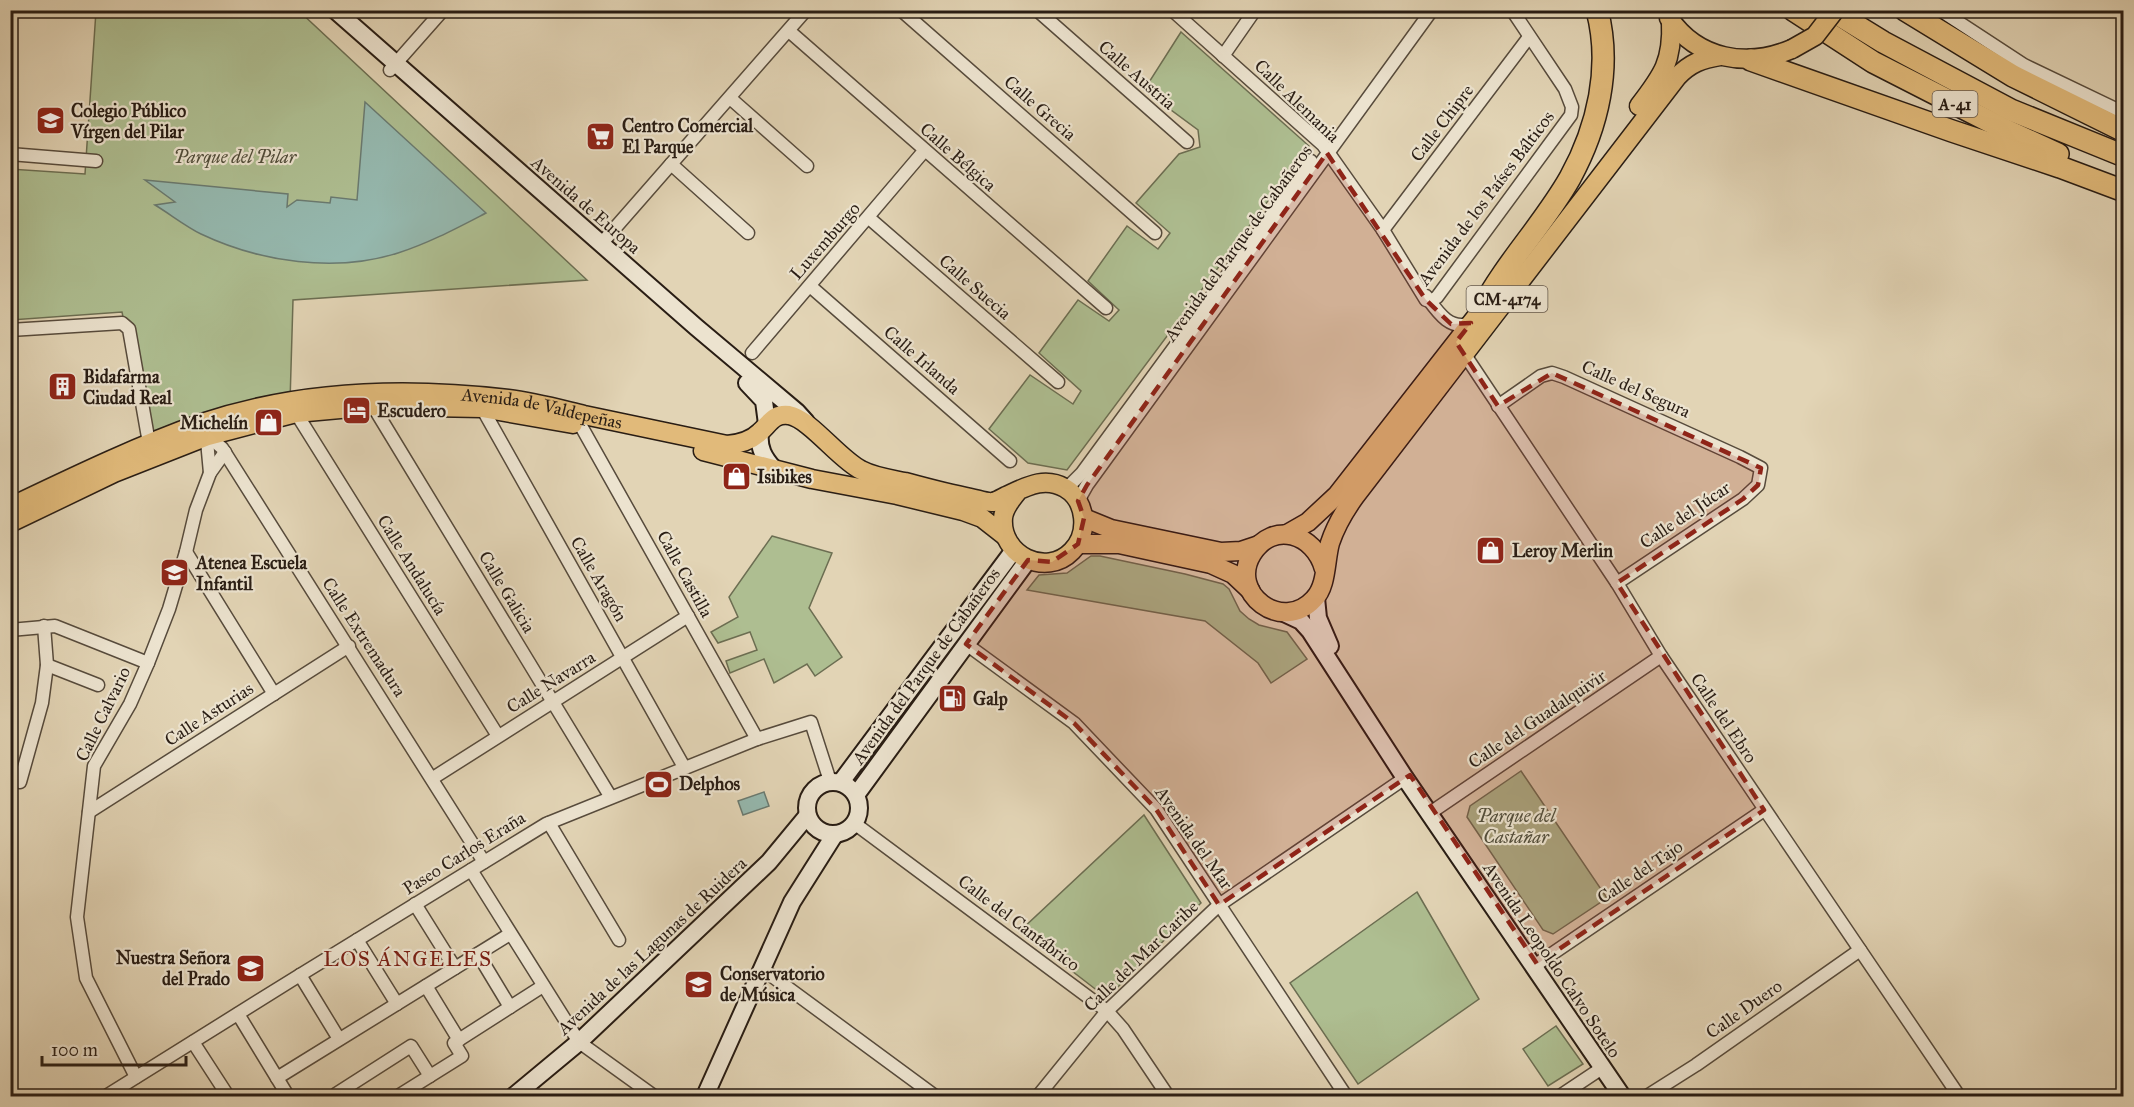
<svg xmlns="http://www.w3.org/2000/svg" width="2134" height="1107" viewBox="0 0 2134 1107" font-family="'IM FELL Great Primer',serif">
  <rect width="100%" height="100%" fill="#e2d4b5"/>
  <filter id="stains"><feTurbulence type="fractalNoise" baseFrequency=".00333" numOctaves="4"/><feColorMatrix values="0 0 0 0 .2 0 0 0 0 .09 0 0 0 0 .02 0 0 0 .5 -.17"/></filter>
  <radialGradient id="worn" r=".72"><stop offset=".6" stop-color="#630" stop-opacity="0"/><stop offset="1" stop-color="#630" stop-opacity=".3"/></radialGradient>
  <g fill="#aebe91" stroke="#6c6e52" stroke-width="1.5">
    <path d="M96,11H299L587,280L293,300L290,402L149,443L122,312L11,320L10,169L85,174Z"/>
    <path d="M1181,32L1309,146L1067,470L1028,463L989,429L1030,375L1073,404L1081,391L1039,353L1078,300L1109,321L1119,310L1088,281L1127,226L1158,249L1170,233L1136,203L1179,154L1200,147L1198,130L1144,90Z"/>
    <path d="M772,536L832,553L809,608L842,657L815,676L807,664L774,683L764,659L730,673L726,661L757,650L750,632L718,643L711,632L738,617L729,597Z"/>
    <path d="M1091,556H1100L1185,574L1223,584L1229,589L1240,611L1249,619L1259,625L1287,632L1307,659L1271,683L1258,663L1205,621L1027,590L1039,575L1067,573Z"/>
    <path d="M1521,771L1607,898L1553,934L1543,930L1467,817L1470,806Z"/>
    <path d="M1144,815L1201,903L1107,998L1020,931Z"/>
    <path d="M1417,892L1479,999L1358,1084L1290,983Z"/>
    <path d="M1556,1026L1583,1064L1548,1086L1523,1049Z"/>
  </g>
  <g fill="#95b8ae" stroke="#6a7a70" stroke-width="1.5">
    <path d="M365,102L486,213C457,228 429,243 398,253C335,273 260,262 201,234C185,226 170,214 155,205L175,202L145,180L288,194L287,207L297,200L330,203L331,197L357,200Z"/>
    <path d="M764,792L769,806L743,815L738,801Z"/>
  </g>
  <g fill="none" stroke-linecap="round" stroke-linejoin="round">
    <defs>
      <g id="street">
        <path d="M901,10L1155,233"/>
        <path d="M1037,10L1187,142"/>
        <path d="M1172,10L1323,145L1383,230L1426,300L1431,301L1437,297L1571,115L1572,107L1565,89L1512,10"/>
        <path d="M1940,10L2024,65L2124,113"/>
        <path d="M789,31L1106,308"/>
        <path d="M1223,56L1255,10"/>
        <path d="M390,70L443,10"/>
        <path d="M730,98L807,166"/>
        <path d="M10,154L96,161"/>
        <path d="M671,164L748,233"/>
        <path d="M869,218L1058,382"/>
        <path d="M1383,230L1529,37"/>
        <path d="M601,244L806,10"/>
        <path d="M810,286L1010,461"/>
        <path d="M1426,296C1437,311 1450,332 1471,323"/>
        <path d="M10,330L122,323L129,329L149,443"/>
        <path d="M752,353L924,151"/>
        <path d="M1465,355L1617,583L1661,656L1959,1096"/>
        <path d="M373,406L610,796"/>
        <path d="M1498,406L1541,376L1552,373L1564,377L1740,457L1761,468L1758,485L1743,499L1617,583"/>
        <path d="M482,408L684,767"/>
        <path d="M296,413L498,736"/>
        <path d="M581,426L757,739"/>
        <path d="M206,430L210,473"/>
        <path d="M208,436L222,448L484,862"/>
        <path d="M1066,489L1082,473L1311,161"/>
        <path d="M1078,501L1087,485L1432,10"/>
        <path d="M186,552L274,694"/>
        <path d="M10,630L55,626L148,663"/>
        <path d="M966,644L1074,723L1156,809L1346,1096"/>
        <path d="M47,665L98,685"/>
        <path d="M433,778L688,616"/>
        <path d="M20,782L42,703L47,665L44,626"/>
        <path d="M1433,811L1661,656"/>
        <path d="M89,812L349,646"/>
        <path d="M549,823L619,940"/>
        <path d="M854,823L1107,1011L1123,1029L1168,1096"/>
        <path d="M471,870L579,1042L654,1096"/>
        <path d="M415,904L455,968"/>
        <path d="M357,940L397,1004"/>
        <path d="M478,954L510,1007"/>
        <path d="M1537,964L1764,810"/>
        <path d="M761,968L935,1096"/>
        <path d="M300,975L339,1039"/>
        <path d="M426,986L459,1040"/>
        <path d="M238,1014L288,1096"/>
        <path d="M193,1042L228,1096"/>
        <path d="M136,1077L86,978L77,917L94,766L130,704L148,663L169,609L186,552L196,510L210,473L225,452"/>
        <path d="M277,1078L510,934"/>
        <path d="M106,1096L300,975L546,824L757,739L811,722L830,781"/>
        <path d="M337,1096L336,1094L411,1046L430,1076"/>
        <path d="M398,1096L462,1056L454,1043L543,986"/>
        <path d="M1038,1096L1107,1011L1219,905L1405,778"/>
        <path d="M1560,1096L1602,1068"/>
        <path d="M1647,1096L1696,1065L1860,950"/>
      </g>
      <g id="secondary">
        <path d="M335,10L696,327L797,412L806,422"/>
        <path d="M747,383L764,401L767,424"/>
        <path d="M760,432C758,448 764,458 774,469"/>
        <path d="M1316,598L1318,618L1330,646"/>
        <path d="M1284,613L1301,621L1310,631L1405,778L1622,1096"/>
        <circle cx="833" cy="808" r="26"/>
        <path d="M841,782L1014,550"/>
        <path d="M856,795L1028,560"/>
        <path d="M514,1096L579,1042L769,862L807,816"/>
        <path d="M705,1096L792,902L835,834"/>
      </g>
      <g id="primary">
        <path d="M1669,18C1698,60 1747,68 1792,49"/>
        <path d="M1639,106C1663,75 1673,61 1671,21"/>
        <path d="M703,451L812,479L897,495L963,511L982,518L1005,536"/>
        <path id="s1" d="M10,507C73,477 137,446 202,423C300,390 407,387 508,399C534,402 559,409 584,415C631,425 679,435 727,445C739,444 751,441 760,432C770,423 774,413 789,415C810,419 839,459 861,470C874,477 890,479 905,482C927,488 949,494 971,498C977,499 987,503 993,502C997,501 1002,498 1006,496C1026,487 1044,476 1065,488C1087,501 1089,534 1072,551C1046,578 1000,555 1003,518C1004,507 1012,499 1018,491"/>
        <path d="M1084,518L1111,529L1221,552L1241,551L1259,545"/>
        <path d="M10,523L114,473L208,436L296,413L373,406L482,408L573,424"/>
        <path d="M1287,534L1308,522L1337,495L1490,299"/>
        <path d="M1078,544H1119L1211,564L1233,574L1250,590"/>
        <path d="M1324,569C1315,534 1273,520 1252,554C1228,593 1282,634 1314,599C1327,586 1325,561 1330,543C1336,525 1345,510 1356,495L1677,77C1690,63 1702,59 1720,56"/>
      </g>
      <g id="highway">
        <path d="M1793,10L1873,62L2010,132L2058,154"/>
        <path d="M1831,10L1883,42L2011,110L2124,156"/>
        <path d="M1905,10L2013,76L2124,131"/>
        <path d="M1751,60L1952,131L2060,167L2124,191"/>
        <path d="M1481,310C1506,262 1544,224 1570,178C1598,127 1612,67 1597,10"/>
      </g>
    </defs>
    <use href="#street" stroke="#574b3c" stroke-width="15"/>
    <use href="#secondary" stroke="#291d14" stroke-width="20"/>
    <use href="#primary" stroke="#291d14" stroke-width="21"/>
    <use href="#highway" stroke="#291d14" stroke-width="24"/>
    <use href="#street" stroke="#ece3cf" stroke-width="12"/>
    <use href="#secondary" stroke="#ece3cf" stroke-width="16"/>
    <use href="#primary" stroke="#e1ba7a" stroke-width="18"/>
    <use href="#highway" stroke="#e1ba7a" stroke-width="21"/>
    <defs>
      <path id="primary-bridge" d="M1792,49L1815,36L1835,10"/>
    </defs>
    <use href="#primary-bridge" stroke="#291d14" stroke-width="21" stroke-linecap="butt"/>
    <use href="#primary-bridge" stroke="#e1ba7a" stroke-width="18"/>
  </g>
  <path fill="#8f2418" fill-opacity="0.2" stroke="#8f2418" stroke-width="4.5" stroke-dasharray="12 8" stroke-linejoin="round" d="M1327,153L1426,300L1451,324L1471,323L1456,342L1498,406L1552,373L1761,468L1758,485L1743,499L1617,583L1764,810L1537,964L1410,775L1219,905L1156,809L1074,723L966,644L1028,560L1052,562L1078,544L1084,518L1078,501L1087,485Z"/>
  <defs>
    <symbol id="school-square" viewBox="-11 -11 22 22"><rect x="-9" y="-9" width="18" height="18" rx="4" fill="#8f2418" stroke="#ece3cf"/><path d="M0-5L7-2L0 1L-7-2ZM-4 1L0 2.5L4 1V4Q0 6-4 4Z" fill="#fff"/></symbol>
    <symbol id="supermarket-square" viewBox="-11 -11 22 22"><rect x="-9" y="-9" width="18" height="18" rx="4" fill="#8f2418" stroke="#ece3cf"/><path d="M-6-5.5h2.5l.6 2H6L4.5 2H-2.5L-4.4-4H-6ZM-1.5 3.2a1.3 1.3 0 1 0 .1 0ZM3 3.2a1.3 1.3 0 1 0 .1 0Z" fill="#fff"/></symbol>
    <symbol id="building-square" viewBox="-11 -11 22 22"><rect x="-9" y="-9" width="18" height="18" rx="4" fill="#8f2418" stroke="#ece3cf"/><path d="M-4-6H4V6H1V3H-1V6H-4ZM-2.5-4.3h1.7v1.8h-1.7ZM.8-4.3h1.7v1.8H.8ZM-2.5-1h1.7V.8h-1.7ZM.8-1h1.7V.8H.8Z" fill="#fff"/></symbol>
    <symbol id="hotel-square" viewBox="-11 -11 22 22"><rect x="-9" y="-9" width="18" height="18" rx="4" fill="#8f2418" stroke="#ece3cf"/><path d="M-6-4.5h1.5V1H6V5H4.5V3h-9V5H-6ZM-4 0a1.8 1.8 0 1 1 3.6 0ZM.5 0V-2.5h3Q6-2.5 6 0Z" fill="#fff"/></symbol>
    <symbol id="shop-square" viewBox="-11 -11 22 22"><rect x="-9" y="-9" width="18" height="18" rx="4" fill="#8f2418" stroke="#ece3cf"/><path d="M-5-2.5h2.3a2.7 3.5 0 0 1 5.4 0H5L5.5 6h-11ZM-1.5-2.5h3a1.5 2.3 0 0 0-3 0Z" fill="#fff"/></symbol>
    <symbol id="fuel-square" viewBox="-11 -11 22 22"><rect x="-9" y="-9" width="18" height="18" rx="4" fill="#8f2418" stroke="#ece3cf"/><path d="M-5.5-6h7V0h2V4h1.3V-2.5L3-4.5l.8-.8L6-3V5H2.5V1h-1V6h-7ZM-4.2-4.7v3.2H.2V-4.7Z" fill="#fff"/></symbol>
    <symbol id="stadium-square" viewBox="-11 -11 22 22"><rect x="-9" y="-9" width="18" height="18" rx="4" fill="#8f2418" stroke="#ece3cf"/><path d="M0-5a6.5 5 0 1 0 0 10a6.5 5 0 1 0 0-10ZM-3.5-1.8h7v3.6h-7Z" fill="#fff"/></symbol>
    <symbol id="university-square" viewBox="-11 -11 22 22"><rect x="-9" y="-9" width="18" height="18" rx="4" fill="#8f2418" stroke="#ece3cf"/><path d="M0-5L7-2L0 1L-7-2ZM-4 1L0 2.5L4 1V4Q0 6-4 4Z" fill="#fff"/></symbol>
  </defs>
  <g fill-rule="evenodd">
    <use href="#school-square" x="34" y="104" width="33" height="33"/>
    <use href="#supermarket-square" x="584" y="120" width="33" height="33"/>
    <use href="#building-square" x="46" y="370" width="33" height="33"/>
    <use href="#hotel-square" x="340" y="394" width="33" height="33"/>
    <use href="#shop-square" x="252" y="406" width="33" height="33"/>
    <use href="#shop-square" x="720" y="460" width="33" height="33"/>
    <use href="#shop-square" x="1474" y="534" width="33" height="33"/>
    <use href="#school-square" x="158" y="556" width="33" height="33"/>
    <use href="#fuel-square" x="936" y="682" width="33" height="33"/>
    <use href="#stadium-square" x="642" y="768" width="33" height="33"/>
    <use href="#school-square" x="234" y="952" width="33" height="33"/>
    <use href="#university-square" x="682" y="968" width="33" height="33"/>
  </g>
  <g text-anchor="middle" stroke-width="4.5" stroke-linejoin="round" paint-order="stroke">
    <g fill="#ece3cf" stroke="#64584c" stroke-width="1.5">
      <rect x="1932.5" y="91" width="45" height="26" rx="4.5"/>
      <rect x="1466.5" y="286" width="81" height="26" rx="4.5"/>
    </g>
    <g font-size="16" font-weight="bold" fill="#291d14">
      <text x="1955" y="110">A-41</text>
      <text x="1507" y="305">CM-4174</text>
    </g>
    <g font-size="18" fill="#291d14" stroke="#ece3cf">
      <text transform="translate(1137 75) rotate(41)" y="6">Calle Austria</text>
      <text transform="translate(1297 101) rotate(44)" y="6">Calle Alemania</text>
      <text transform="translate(1040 108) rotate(41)" y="6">Calle Grecia</text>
      <text transform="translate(1442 123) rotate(-53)" y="6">Calle Chipre</text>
      <text transform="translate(958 157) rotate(41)" y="6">Calle Bélgica</text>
      <text transform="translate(1486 198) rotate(-53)" y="6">Avenida de los Países Bálticos</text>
      <text transform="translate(586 205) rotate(41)" y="6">Avenida de Europa</text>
      <text transform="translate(825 241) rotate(-49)" y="6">Luxemburgo</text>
      <text transform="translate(1238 243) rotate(-54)" y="6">Avenida del Parque de Cabañeros</text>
      <text transform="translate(975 287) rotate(41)" y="6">Calle Suecia</text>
      <text transform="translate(922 360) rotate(41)" y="6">Calle Irlanda</text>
      <text transform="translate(1636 389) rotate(24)" y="6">Calle del Segura</text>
      <text dy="6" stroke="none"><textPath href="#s1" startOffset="554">Avenida de Valdepeñas</textPath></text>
      <text transform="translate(1685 515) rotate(-34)" y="6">Calle del Júcar</text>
      <text transform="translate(412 565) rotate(58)" y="6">Calle Andalucía</text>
      <text transform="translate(685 574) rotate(61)" y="6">Calle Castilla</text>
      <text transform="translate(599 579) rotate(60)" y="6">Calle Aragón</text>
      <text transform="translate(507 592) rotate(59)" y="6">Calle Galicia</text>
      <text transform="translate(364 637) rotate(57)" y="6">Calle Extremadura</text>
      <text transform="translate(926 666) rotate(-54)" y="6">Avenida del Parque de Cabañeros</text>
      <text transform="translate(551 682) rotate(-32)" y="6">Calle Navarra</text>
      <text transform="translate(103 714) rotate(-64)" y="6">Calle Calvario</text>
      <text transform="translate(209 714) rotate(-33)" y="6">Calle Asturias</text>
      <text transform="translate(1724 718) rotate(56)" y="6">Calle del Ebro</text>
      <text transform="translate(1537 719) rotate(-34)" y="6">Calle del Guadalquivir</text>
      <text transform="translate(1194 838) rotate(55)" y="6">Avenida del Mar</text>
      <text transform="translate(464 853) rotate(-32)" y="6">Paseo Carlos Eraña</text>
      <text transform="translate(1640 872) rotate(-34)" y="6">Calle del Tajo</text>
      <text transform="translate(1019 923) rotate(37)" y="6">Calle del Cantábrico</text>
      <text transform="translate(652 946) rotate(-43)" y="6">Avenida de las Lagunas de Ruidera</text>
      <text transform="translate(1141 956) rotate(-44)" y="6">Calle del Mar Caribe</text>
      <text transform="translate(1552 960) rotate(56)" y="6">Avenida Leopoldo Calvo Sotelo</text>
      <text transform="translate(1744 1009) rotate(-35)" y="6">Calle Duero</text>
    </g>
    <g font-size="18" font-weight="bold" fill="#291d14" stroke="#ece3cf" text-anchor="start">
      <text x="71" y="117">Colegio Público<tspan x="71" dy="21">Vírgen del Pilar</tspan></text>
      <text x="622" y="132">Centro Comercial<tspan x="622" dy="21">El Parque</tspan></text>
      <text x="83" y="383">Bidafarma<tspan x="83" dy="21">Ciudad Real</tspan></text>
      <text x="377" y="417">Escudero</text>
      <text x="248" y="429" text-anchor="end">Michelín</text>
      <text x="757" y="483">Isibikes</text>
      <text x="1512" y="557">Leroy Merlin</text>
      <text x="196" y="569">Atenea Escuela<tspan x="196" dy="21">Infantil</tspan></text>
      <text x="973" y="705">Galp</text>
      <text x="679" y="790">Delphos</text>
      <text x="230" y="964" text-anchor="end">Nuestra Señora<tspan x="230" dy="21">del Prado</tspan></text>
      <text x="720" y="980">Conservatorio<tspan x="720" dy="21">de Música</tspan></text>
    </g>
    <g font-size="18" font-style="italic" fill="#514d3a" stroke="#ece3cf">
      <text x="235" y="163">Parque del Pilar</text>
      <text x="1516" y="822">Parque del<tspan x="1516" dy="21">Castañar</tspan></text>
    </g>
    <g font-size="21" letter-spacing="1.5" fill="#7a1f14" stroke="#ece3cf">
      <text x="408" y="966">LOS ÁNGELES</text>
    </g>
  </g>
  <rect width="2134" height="1107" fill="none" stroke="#e2d4b5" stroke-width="36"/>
  <rect x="12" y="12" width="2110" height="1083" fill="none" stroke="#291d14" stroke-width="3"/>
  <rect x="18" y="18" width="2098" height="1071" fill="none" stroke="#291d14" stroke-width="1.5"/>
  <path d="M42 1056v9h144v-9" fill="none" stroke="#291d14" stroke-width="3"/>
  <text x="51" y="1056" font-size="18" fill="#291d14" stroke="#ece3cf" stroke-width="4.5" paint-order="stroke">100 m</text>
  <rect width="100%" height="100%" filter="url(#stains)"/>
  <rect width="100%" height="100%" fill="url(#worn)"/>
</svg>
